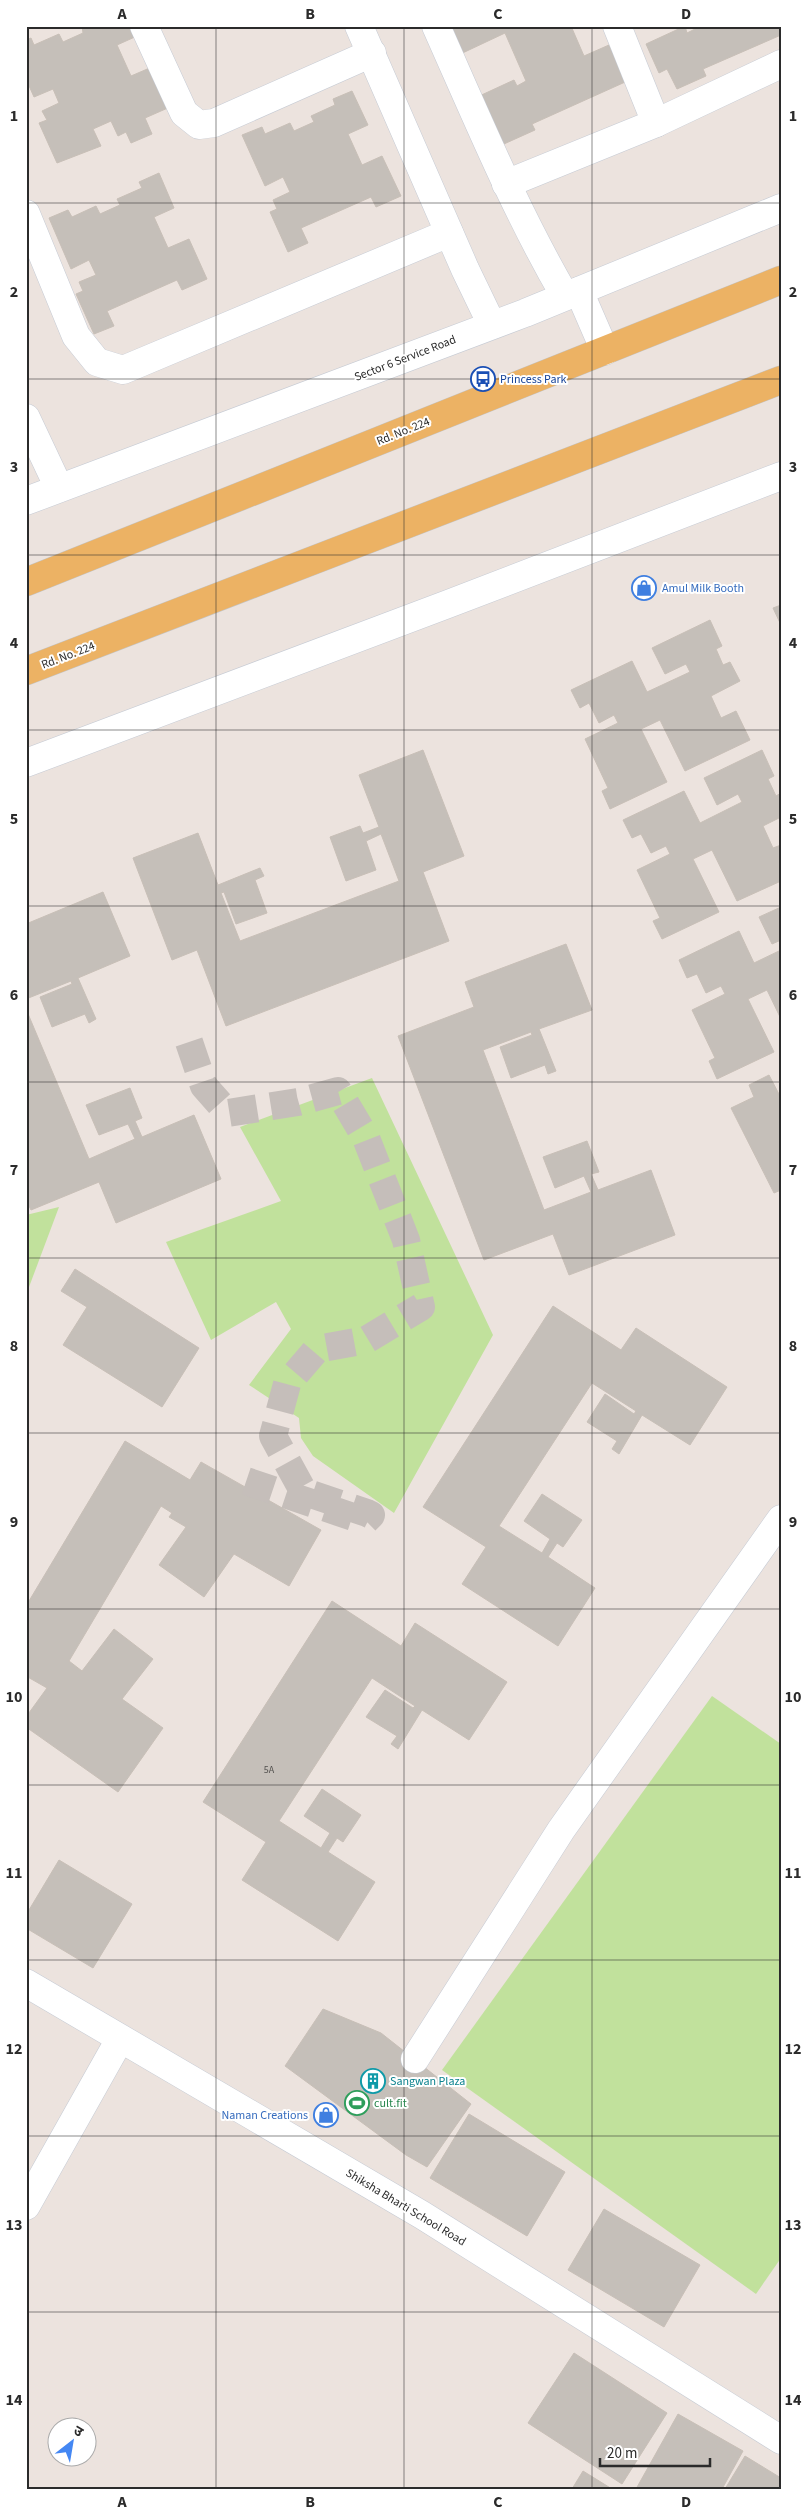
<svg xmlns="http://www.w3.org/2000/svg" width="807" height="2515" viewBox="0 0 807 2515" font-family="'Source Sans 3','Noto Sans Devanagari',sans-serif">
  <rect width="100%" height="100%" fill="#ece3de"/>
  <g fill="#c1e19c">
    <path d="M372,1078L493,1335L394,1513L313,1456L301,1438L299,1418L249,1385L291,1329L276,1302L211,1340L166,1242L281,1201L240,1127Z"/>
    <path d="M59,1207L26,1295V1215Z"/>
    <path d="M712,1696L781,1744V2258L756,2294L442,2070Z"/>
  </g>
  <g fill="#c5bfb9" stroke="#c8bfb7">
    <path d="M82,26H133L137,36L117,45L131,76L152,67L170,107L145,118L152,134L131,143L126,132L118,136L111,121L93,129L101,146L57,163L39,123L47,120L42,111L59,103L53,89L34,97L26,79V40L31,38L34,45L59,34L63,42L83,33Z"/>
    <path d="M440,26H571L584,56L609,45L611,50L620,47L634,78L532,124L535,130L495,148L475,98L514,80L517,86L526,81L505,33L454,57Z"/>
    <path d="M685,26L687,33L701,26H781V35L703,69L706,76L677,89L667,69L659,73L646,44Z"/>
    <path d="M352,91L368,125L348,134L362,165L382,156L401,196L376,207L371,197L301,228L308,243L288,252L270,212L277,209L273,200L290,192L283,177L265,186L242,135L262,127L265,134L290,123L294,131L314,122L311,116L335,105L333,99Z"/>
    <path d="M159,173L174,208L154,217L168,248L189,239L207,279L182,290L177,280L107,311L114,326L94,334L76,294L83,291L79,282L96,275L89,260L71,269L49,218L68,210L72,217L96,206L100,214L120,205L117,199L142,188L139,182Z"/>
    <path d="M781,605V625L773,608Z"/>
    <path d="M710,620L722,646L716,649L723,665L730,662L740,681L711,696L721,718L736,711L750,740L685,771L660,720L641,729L667,782L610,809L602,791L608,788L585,739L618,723L614,715L599,723L589,703L580,708L571,690L632,661L647,692L690,672L686,664L665,674L652,648Z"/>
    <path d="M423,750L464,856L423,872L449,941L226,1026L197,950L172,960L133,858L198,833L218,885L260,868L264,876L255,880L267,913L236,924L224,892L221,893L240,941L399,881L381,834L366,841L376,870L346,881L330,837L360,826L363,833L379,827L359,775Z"/>
    <path d="M762,750L774,776L768,779L776,796L781,793V817L763,826L773,848L781,845V881L737,901L712,850L693,859L719,912L662,939L653,921L660,918L637,870L670,854L666,846L651,853L641,834L632,838L623,820L684,791L700,823L742,802L738,794L717,805L704,778Z"/>
    <path d="M103,892L130,956L78,978L96,1019L89,1023L85,1014L52,1027L40,997L72,984L71,981L26,999V924Z"/>
    <path d="M781,907V940L772,944L759,917Z"/>
    <path d="M739,931L754,963L781,950V1019L767,990L748,999L774,1052L717,1079L709,1061L715,1058L692,1010L725,994L721,986L706,993L697,974L687,978L679,960Z"/>
    <path d="M566,944L592,1010L539,1029L556,1071L548,1074L545,1065L511,1078L500,1047L532,1035L531,1032L483,1050L544,1210L591,1192L584,1176L555,1188L543,1157L587,1141L599,1172L591,1174L598,1190L651,1170L675,1235L569,1275L553,1234L484,1260L398,1036L474,1007L465,982Z"/>
    <path d="M26,1009L89,1159L135,1139L128,1124L99,1135L86,1105L130,1088L142,1118L135,1121L142,1137L194,1115L221,1179L116,1223L99,1182L31,1210L26,1200Z"/>
    <path d="M769,1075L781,1098V1190L774,1193L731,1108L754,1097L749,1085Z"/>
    <path d="M75,1269L199,1348L162,1407L63,1345L87,1307L61,1291Z"/>
    <path d="M553,1306L621,1350L636,1328L727,1387L690,1445L642,1415L619,1454L612,1449L617,1441L587,1422L605,1394L634,1414L636,1411L592,1383L499,1526L542,1553L550,1539L524,1521L542,1494L582,1520L563,1547L557,1543L548,1557L595,1588L558,1646L462,1584L486,1547L423,1507Z"/>
    <path d="M125,1441L190,1480L201,1462L321,1530L289,1586L234,1554L204,1597L159,1565L186,1527L169,1517L172,1513L161,1506L69,1661L82,1671L114,1629L153,1659L122,1699L163,1728L118,1792L26,1727V1717L47,1688L26,1676V1606Z"/>
    <path d="M332,1601L401,1646L415,1623L507,1682L469,1740L422,1710L398,1749L391,1744L397,1736L366,1717L385,1690L413,1708L415,1706L372,1678L279,1821L321,1848L330,1833L304,1816L322,1789L361,1815L343,1842L337,1838L328,1852L375,1882L338,1941L242,1880L266,1842L203,1802Z"/>
    <path d="M59,1860L132,1904L93,1968L26,1928V1915Z"/>
    <path d="M323,2009L381,2033L471,2104L427,2167L406,2155L285,2066Z"/>
    <path d="M469,2114L565,2172L527,2236L430,2178Z"/>
    <path d="M604,2209L700,2265L664,2327L568,2270Z"/>
    <path d="M574,2353L667,2413L622,2484L528,2423Z"/>
    <path d="M678,2414L743,2451L722,2489H636Z"/>
    <path d="M745,2456L781,2478V2489H725Z"/>
    <path d="M583,2471L612,2489H572Z"/>
  </g>
  <g fill="none" stroke-linecap="round" stroke-linejoin="round">
    <path stroke="#c5beba" stroke-width="28" stroke-dasharray="28 14" stroke-linecap="butt" d="M189,1042L204,1086L228,1113L298,1102L338,1091L366,1138L406,1240L421,1307L366,1340L317,1349L287,1384L273,1436L302,1489L308,1493L367,1513L371,1515L365,1521L240,1479"/>
    <defs>
      <g id="minor">
        <path d="M144,26L184,113L199,125L214,123L372,53"/>
        <path d="M359,26L465,269L492,325"/>
        <path d="M436,26C477,118 515,210 565,296"/>
        <path d="M617,26L656,123"/>
        <path d="M506,184L656,123L781,64"/>
        <path d="M26,214L76,336L97,362L123,370L449,233"/>
        <path d="M579,291L605,351"/>
        <path d="M26,418L59,488"/>
        <path d="M26,501L525,313L781,208"/>
        <path d="M26,763L448,604L781,476"/>
        <path d="M26,1983L422,2215L781,2440"/>
        <path d="M415,2059L561,1830L781,1519"/>
        <path d="M26,2206L120,2039"/>
      </g>
      <g id="major">
        <path d="M26,582L781,280"/>
        <path d="M26,671L781,380"/>
      </g>
    </defs>
    <use href="#minor" stroke="#c6cbd4" stroke-width="29"/>
    <use href="#major" stroke="#c4c4c4" stroke-width="29"/>
    <use href="#minor" stroke="#fff" stroke-width="28"/>
    <use href="#major" stroke="#ecb264" stroke-width="28"/>
  </g>
  <path fill="none" stroke="#2b2b2b" stroke-width="1" stroke-opacity="0.55" d="M216,26V2489M404,26V2489M592,26V2489M26,203H781M26,379H781M26,555H781M26,730H781M26,906H781M26,1082H781M26,1258H781M26,1433H781M26,1609H781M26,1785H781M26,1960H781M26,2136H781M26,2312H781"/>
  <defs>
    <symbol id="bus-ring" viewBox="-11 -11 22 22"><circle r="9.5" fill="#fff" stroke="#1a4fb4" stroke-width="1.5"/><path d="M-5-6H5V4H4V6H2V4H-2V6H-4V4H-5ZM-3.5-4V0h7V-4ZM-3.5 1.2v1.5H-2V1.2ZM2 1.2v1.5H3.5V1.2Z" fill="#1a4fb4"/></symbol>
    <symbol id="shop-ring" viewBox="-11 -11 22 22"><circle r="9.5" fill="#fff" stroke="#3f7fe0" stroke-width="1.5"/><path d="M-5-2.5h2.3a2.7 3.5 0 0 1 5.4 0H5L5.5 6h-11ZM-1.5-2.5h3a1.5 2.3 0 0 0-3 0Z" fill="#3f7fe0"/></symbol>
    <symbol id="building-ring" viewBox="-11 -11 22 22"><circle r="9.5" fill="#fff" stroke="#0f9aa8" stroke-width="1.5"/><path d="M-4-6H4V6H1V3H-1V6H-4ZM-2.5-4.3h1.7v1.8h-1.7ZM.8-4.3h1.7v1.8H.8ZM-2.5-1h1.7V.8h-1.7ZM.8-1h1.7V.8H.8Z" fill="#0f9aa8"/></symbol>
    <symbol id="stadium-ring" viewBox="-11 -11 22 22"><circle r="9.5" fill="#fff" stroke="#2e9e5b" stroke-width="1.5"/><path d="M0-5a6.5 5 0 1 0 0 10a6.5 5 0 1 0 0-10ZM-3.5-1.8h7v3.6h-7Z" fill="#2e9e5b"/></symbol>
  </defs>
  <g fill-rule="evenodd">
    <use href="#bus-ring" x="469" y="365" width="28" height="28"/>
    <use href="#shop-ring" x="630" y="574" width="28" height="28"/>
    <use href="#building-ring" x="359" y="2067" width="28" height="28"/>
    <use href="#stadium-ring" x="343" y="2089" width="28" height="28"/>
    <use href="#shop-ring" x="312" y="2101" width="28" height="28"/>
  </g>
  <g text-anchor="middle" stroke-width="4" stroke-linejoin="round" paint-order="stroke">
    <g font-size="10" fill="#52504e">
      <text x="269" y="1773">5A</text>
    </g>
    <g font-size="12" fill="#2b2b2b" stroke="#fff">
      <text transform="translate(405 358) rotate(-21)" y="4">Sector 6 Service Road</text>
      <text transform="translate(403 431) rotate(-22)" y="4">Rd. No. 224</text>
      <text transform="translate(68 655) rotate(-21)" y="4">Rd. No. 224</text>
      <text transform="translate(406 2207) rotate(31)" y="4">Shiksha Bharti School Road</text>
    </g>
    <g font-size="12" fill="#164399" stroke="#fff" text-anchor="start">
      <text x="500" y="383">Princess Park</text>
    </g>
    <g font-size="12" fill="#366cbe" stroke="#fff" text-anchor="start">
      <text x="662" y="592">Amul Milk Booth</text>
      <text x="308" y="2119" text-anchor="end">Naman Creations</text>
    </g>
    <g font-size="12" fill="#0d838f" stroke="#fff" text-anchor="start">
      <text x="390" y="2085">Sangwan Plaza</text>
    </g>
    <g font-size="12" fill="#27864d" stroke="#fff" text-anchor="start">
      <text x="374" y="2107">cult.fit</text>
    </g>
  </g>
  <rect width="807" height="2515" fill="none" stroke="#ffffff" stroke-width="55"/>
  <g transform="translate(72 2442) rotate(31)"><circle r="24" fill="#ffffff" stroke="#aaaaaa"/>
  <path d="M0-4L9 19L0 12L-9 19Z" fill="#4487f3"/>
  <text y="-8" font-size="14" font-weight="bold" text-anchor="middle" fill="#2b2b2b">उ</text>
  </g>
  <path d="M600 2458v8h110v-8" fill="none" stroke="#2b2b2b" stroke-width="2.5"/>
  <text x="607" y="2458" font-size="15" fill="#2b2b2b" stroke="#ffffff" stroke-width="4" paint-order="stroke">20 m</text>
  <rect x="28" y="28" width="752" height="2460" fill="none" stroke="#2b2b2b" stroke-width="2"/>
  <g font-size="16" text-anchor="middle" font-weight="bold" fill="#2b2b2b">
    <text x="122" y="19">A</text>
    <text x="310" y="19">B</text>
    <text x="498" y="19">C</text>
    <text x="686" y="19">D</text>
    <text x="14" y="121">1</text>
    <text x="793" y="121">1</text>
    <text x="14" y="297">2</text>
    <text x="793" y="297">2</text>
    <text x="14" y="472">3</text>
    <text x="793" y="472">3</text>
    <text x="14" y="648">4</text>
    <text x="793" y="648">4</text>
    <text x="14" y="824">5</text>
    <text x="793" y="824">5</text>
    <text x="14" y="1000">6</text>
    <text x="793" y="1000">6</text>
    <text x="14" y="1175">7</text>
    <text x="793" y="1175">7</text>
    <text x="14" y="1351">8</text>
    <text x="793" y="1351">8</text>
    <text x="14" y="1527">9</text>
    <text x="793" y="1527">9</text>
    <text x="14" y="1702">10</text>
    <text x="793" y="1702">10</text>
    <text x="14" y="1878">11</text>
    <text x="793" y="1878">11</text>
    <text x="14" y="2054">12</text>
    <text x="793" y="2054">12</text>
    <text x="14" y="2230">13</text>
    <text x="793" y="2230">13</text>
    <text x="14" y="2405">14</text>
    <text x="793" y="2405">14</text>
    <text x="122" y="2507">A</text>
    <text x="310" y="2507">B</text>
    <text x="498" y="2507">C</text>
    <text x="686" y="2507">D</text>
  </g>
</svg>
